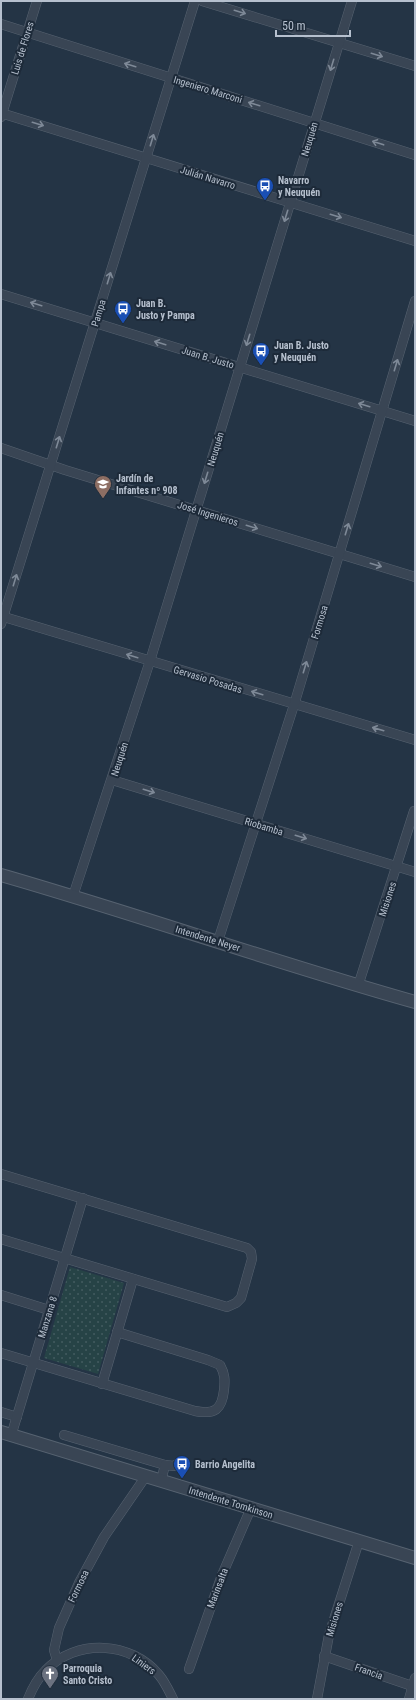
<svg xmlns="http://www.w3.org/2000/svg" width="416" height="1700" viewBox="0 0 416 1700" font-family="'Roboto Condensed',sans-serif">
  <defs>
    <pattern id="park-dots" width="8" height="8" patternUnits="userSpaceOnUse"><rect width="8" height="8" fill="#264346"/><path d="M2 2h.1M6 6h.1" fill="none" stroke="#435c60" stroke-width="1.8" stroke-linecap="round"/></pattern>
  </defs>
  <rect width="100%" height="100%" fill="#243445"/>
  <path fill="url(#park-dots)" d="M70,1267L124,1283L98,1374L44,1358Z"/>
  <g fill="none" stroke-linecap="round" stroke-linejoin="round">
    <defs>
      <g id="minor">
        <path d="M202,1L415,66"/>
        <path d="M1,24L415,155"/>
        <path d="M1,113L415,241"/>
        <path d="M1,117L37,1"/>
        <path d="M1,294L415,421"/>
        <path d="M1,448L65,470L415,577"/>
        <path d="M1,616L415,740"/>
        <path d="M1,624L195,1"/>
        <path d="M112,780L415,872"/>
        <path d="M73,896L150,661L352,1"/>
        <path d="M218,941L294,705L415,301"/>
        <path d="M358,986L414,811"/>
        <path d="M1,1174L247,1248L251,1252L252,1259L241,1298L236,1303L227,1307L1,1239"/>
        <path d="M1,1295L49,1310"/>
        <path d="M1,1353L195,1411C215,1415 222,1409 224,1390C225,1380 225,1374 220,1365L208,1360L117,1332"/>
        <path d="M102,1384L133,1279"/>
        <path d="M1,1412L17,1417"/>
        <path d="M64,1435L165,1465"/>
        <path d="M11,1436L83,1198"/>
        <path d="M161,1481L165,1465L174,1466L177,1464"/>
        <path d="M324,1656L415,1687"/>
        <path d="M57,1660L54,1650L59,1628L79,1583L104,1537L146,1476"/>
        <path d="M189,1669L222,1575L251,1508"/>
        <path d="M28,1699C32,1689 37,1679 45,1671C76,1638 131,1641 159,1675C165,1682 169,1691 173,1699"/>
        <path d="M317,1699L329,1635L359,1541"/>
        <path d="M409,1699L415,1678"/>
      </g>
      <g id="tertiary">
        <path d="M1,875C140,915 276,963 415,1002"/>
        <path d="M1,1432L415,1558"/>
      </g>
    </defs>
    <use href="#minor" stroke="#576371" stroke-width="10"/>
    <use href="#tertiary" stroke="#576371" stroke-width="14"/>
    <use href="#minor" stroke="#394554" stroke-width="9"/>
    <use href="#tertiary" stroke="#394554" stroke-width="12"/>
  </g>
  <defs><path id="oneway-shaft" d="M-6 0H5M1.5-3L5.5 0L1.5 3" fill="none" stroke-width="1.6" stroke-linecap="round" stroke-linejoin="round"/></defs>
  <g stroke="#7e8997">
    <use href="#oneway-shaft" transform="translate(240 12) rotate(17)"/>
    <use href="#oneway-shaft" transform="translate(377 55) rotate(17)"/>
    <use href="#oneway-shaft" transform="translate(130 65) rotate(-163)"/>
    <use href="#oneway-shaft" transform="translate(332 65) rotate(107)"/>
    <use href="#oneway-shaft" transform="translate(254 104) rotate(-163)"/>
    <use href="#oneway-shaft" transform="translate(38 124) rotate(17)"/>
    <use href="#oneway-shaft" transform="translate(152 140) rotate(-73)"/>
    <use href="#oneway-shaft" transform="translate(378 143) rotate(-162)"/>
    <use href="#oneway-shaft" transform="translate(286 216) rotate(107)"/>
    <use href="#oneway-shaft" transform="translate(336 216) rotate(17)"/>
    <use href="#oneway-shaft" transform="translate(109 278) rotate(-73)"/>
    <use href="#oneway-shaft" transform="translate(36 304) rotate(-163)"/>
    <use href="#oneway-shaft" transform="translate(248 340) rotate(107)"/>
    <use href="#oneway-shaft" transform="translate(160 343) rotate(-163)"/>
    <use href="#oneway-shaft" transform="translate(396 365) rotate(-73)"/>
    <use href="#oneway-shaft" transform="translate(364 405) rotate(-163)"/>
    <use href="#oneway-shaft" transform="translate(58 442) rotate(-73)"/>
    <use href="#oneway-shaft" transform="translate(206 478) rotate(107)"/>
    <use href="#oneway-shaft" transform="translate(252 527) rotate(17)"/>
    <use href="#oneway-shaft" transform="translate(347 529) rotate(-73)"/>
    <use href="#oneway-shaft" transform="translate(376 565) rotate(17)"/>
    <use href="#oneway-shaft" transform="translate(15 580) rotate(-73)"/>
    <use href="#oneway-shaft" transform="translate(132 656) rotate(-163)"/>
    <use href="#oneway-shaft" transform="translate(305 667) rotate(-73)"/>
    <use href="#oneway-shaft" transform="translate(257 693) rotate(-163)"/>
    <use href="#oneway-shaft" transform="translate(378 729) rotate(-164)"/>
    <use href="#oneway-shaft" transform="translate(149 791) rotate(17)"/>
    <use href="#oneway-shaft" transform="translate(301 837) rotate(17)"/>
  </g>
  <defs>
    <symbol id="bus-pin" viewBox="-11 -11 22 30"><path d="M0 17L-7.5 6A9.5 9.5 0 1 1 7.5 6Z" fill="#1a4fb4" stroke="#1d2a39"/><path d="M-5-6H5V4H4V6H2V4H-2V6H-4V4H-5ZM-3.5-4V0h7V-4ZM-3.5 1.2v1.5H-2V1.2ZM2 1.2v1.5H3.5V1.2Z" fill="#fff"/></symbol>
    <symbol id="school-pin" viewBox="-11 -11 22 30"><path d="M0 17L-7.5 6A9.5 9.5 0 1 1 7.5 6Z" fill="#8d6e63" stroke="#1d2a39"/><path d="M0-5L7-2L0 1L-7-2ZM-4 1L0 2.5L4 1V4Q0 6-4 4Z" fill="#fff"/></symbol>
    <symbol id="church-pin" viewBox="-11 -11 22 30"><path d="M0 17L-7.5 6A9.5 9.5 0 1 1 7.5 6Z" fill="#6b7280" stroke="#1d2a39"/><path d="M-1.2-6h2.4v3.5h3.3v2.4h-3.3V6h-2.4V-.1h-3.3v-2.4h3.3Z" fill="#fff"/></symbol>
  </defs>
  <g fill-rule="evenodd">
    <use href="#bus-pin" x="255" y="176" width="20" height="27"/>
    <use href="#bus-pin" x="113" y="299" width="20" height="27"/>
    <use href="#bus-pin" x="251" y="341" width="20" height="27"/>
    <use href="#school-pin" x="93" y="474" width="20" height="27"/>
    <use href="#bus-pin" x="172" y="1454" width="20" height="27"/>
    <use href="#church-pin" x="40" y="1664" width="20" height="27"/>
  </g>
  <g text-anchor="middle" stroke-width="4" stroke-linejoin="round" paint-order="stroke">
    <g font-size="10" fill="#b6c0ce" stroke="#1d2a39">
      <text transform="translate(22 48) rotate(-73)" y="4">Luis de Flores</text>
      <text transform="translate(208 89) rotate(17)" y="4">Ingeniero Marconi</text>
      <text transform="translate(309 139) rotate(-73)" y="4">Neuquén</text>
      <text transform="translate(208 177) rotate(17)" y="4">Julián Navarro</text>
      <text transform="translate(98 313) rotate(-73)" y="4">Pampa</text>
      <text transform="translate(208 357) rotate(17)" y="4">Juan B. Justo</text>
      <text transform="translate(215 449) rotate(-73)" y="4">Neuquén</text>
      <text transform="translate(208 513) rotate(17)" y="4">José Ingenieros</text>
      <text transform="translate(319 622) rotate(-73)" y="4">Formosa</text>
      <text transform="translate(208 679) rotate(17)" y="4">Gervasio Posadas</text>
      <text transform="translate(119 759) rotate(-72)" y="4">Neuquén</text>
      <text transform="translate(264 826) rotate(17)" y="4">Riobamba</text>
      <text transform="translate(387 899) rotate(-72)" y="4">Misiones</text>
      <text transform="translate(208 938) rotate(17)" y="4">Intendente Neyer</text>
      <text transform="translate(47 1317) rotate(-73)" y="4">Manzana 8</text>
      <text transform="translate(231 1502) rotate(17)" y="4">Intendente Tomkinson</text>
      <text transform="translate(78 1586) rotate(-64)" y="4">Formosa</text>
      <text transform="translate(217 1588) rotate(-69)" y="4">Marinsalta</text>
      <text transform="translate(334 1619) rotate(-73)" y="4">Misiones</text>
      <text transform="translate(144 1664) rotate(36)" y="4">Liniers</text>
      <text transform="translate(369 1671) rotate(19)" y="4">Francia</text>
    </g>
    <g font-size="10" font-weight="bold" fill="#b6c0ce" stroke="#1d2a39" text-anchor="start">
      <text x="278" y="184">Navarro<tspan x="278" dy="12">y Neuquén</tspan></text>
      <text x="136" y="307">Juan B.<tspan x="136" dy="12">Justo y Pampa</tspan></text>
      <text x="274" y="349">Juan B. Justo<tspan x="274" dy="12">y Neuquén</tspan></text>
      <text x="116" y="482">Jardín de<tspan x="116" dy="12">Infantes nº 908</tspan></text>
      <text x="195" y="1468">Barrio Angelita</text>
      <text x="63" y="1672">Parroquia<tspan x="63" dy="12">Santo Cristo</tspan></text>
    </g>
  </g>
  <rect width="416" height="1700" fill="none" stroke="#b6c0ce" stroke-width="4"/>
  <path d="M276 30v6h74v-6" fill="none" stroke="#b6c0ce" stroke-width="2"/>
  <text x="282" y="30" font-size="12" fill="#b6c0ce" stroke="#1d2a39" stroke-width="3" paint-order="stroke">50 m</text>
</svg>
